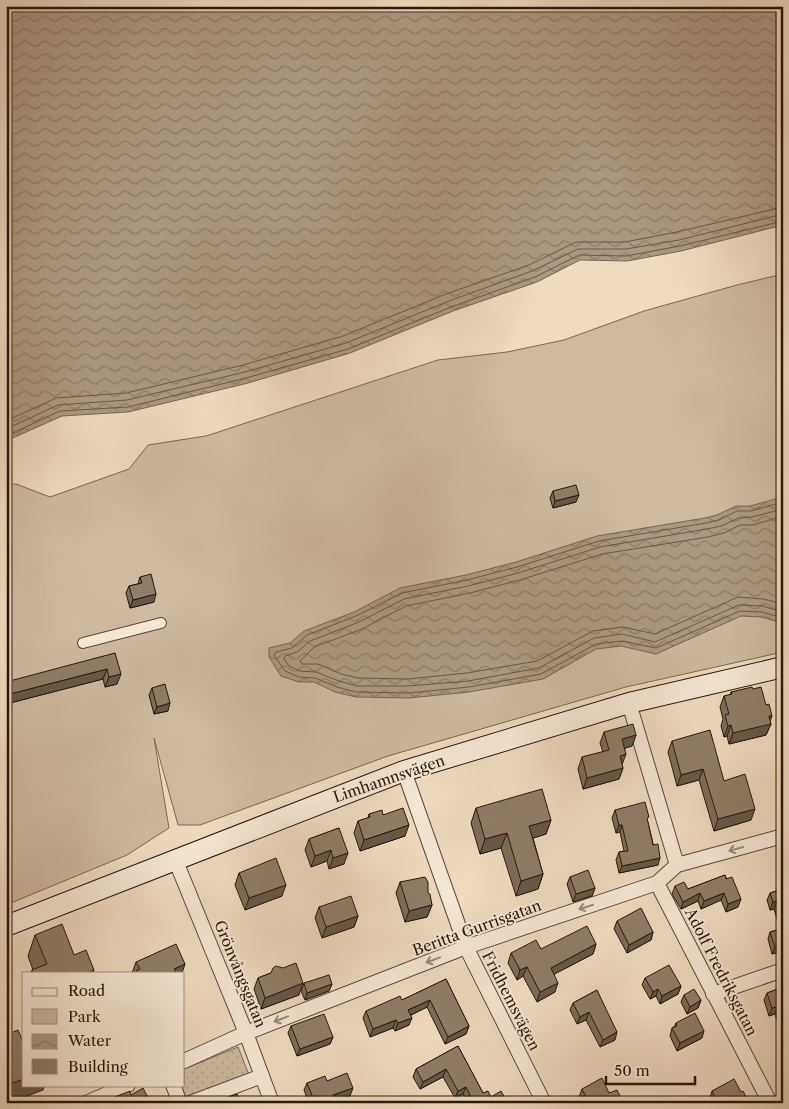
<svg xmlns="http://www.w3.org/2000/svg" width="789" height="1109" viewBox="0 0 789 1109" font-family="'Libre Caslon Text',serif">
  <defs>
    <pattern id="grass-dots" width="8" height="8" patternUnits="userSpaceOnUse" patternTransform="scale(1.25)"><rect width="8" height="8" fill="#cdbaa1"/><path d="M2 2h.1M6 6h.1" fill="none" stroke="#b09f89" stroke-width="1.8" stroke-linecap="round"/></pattern>
    <pattern id="water-waves" width="16" height="10" patternUnits="userSpaceOnUse" patternTransform="scale(1.25)"><rect width="16" height="10" fill="#ab9882"/><path d="M0 5q4-4 8 0t8 0" fill="none" stroke="#8b7b69"/></pattern>
  </defs>
  <rect width="100%" height="100%" fill="#efdbc0"/>
  <filter id="stains"><feTurbulence type="fractalNoise" baseFrequency=".004" numOctaves="4"/><feColorMatrix values="0 0 0 0 .2 0 0 0 0 .09 0 0 0 0 .02 0 0 0 .5 -.17"/></filter>
  <radialGradient id="worn" r=".72"><stop offset=".6" stop-color="#630" stop-opacity="0"/><stop offset="1" stop-color="#630" stop-opacity=".3"/></radialGradient>
  <path fill="url(#grass-dots)" stroke="#7a6856" d="M238,1047L249,1075L187,1100L181,1085H184V1069Z"/>
  <path fill="#cdbaa1" stroke="#7a6856" d="M783,274V652L626,687L388,756L200,825H178L154,738L169,828L127,855L6,905V485L16,484L50,497L129,469L148,445L206,436L438,360L507,352L564,340L644,311L737,285Z"/>
  <g fill="url(#water-waves)" stroke="#766452">
    <path d="M6,6H783V225L681,251L627,261L580,260L537,282L453,311L350,353L248,383L128,412L62,416L6,441Z"/>
    <path d="M783,497V623L761,617L741,616L656,654L621,646L596,649L543,679L469,692L409,698L356,697L335,692L314,682H299L281,676L269,657V648L290,643L304,631L354,612L400,588L466,575L516,562L597,536L705,518L717,515L736,506H750Z"/>
  </g>
  <g fill="none" stroke-linecap="round" stroke-linejoin="round">
    <g stroke="#685846" stroke-width="1">
      <path d="M6,421L56,398L126,393L243,365L343,336L446,294L529,265L576,242H625L677,232L783,207"/>
      <path d="M6,429L58,405L127,400L245,372L346,343L449,301L532,271L578,249H626L679,240L783,214"/>
      <path d="M6,436L60,411L128,407L246,378L348,349L451,307L535,277L579,255L626,256L680,246L783,221"/>
      <path d="M783,502L751,511H737L719,520L706,523L599,541L517,567L467,580L402,593L356,616L307,635L292,648L276,652L274,655L285,671L299,677L315,678L337,687L356,692L409,693L469,687L541,674L596,644L622,641L656,648L740,611L762,612L783,618"/>
      <path d="M783,509L752,517L739,518L721,526L707,529L600,547L518,573L468,586L404,599L359,622L310,641L297,652L285,656L284,659L289,666L300,671L316,672L339,681L357,686H408L468,681L539,668L594,638L622,634L655,642L739,605L762,606L783,612"/>
      <path d="M783,516L753,525H740L724,533L708,537L602,554L520,580L470,593L406,606L362,629L314,647L300,661L302,664H318L341,674L358,678L408,679L467,673L537,661L593,631L623,627L655,634L738,597L763,599L783,604"/>
    </g>
    <defs>
      <path id="pedestrian" d="M83,643L161,623"/>
      <g id="minor">
        <path d="M629,703L677,865"/>
        <path d="M404,771L466,947L544,1103"/>
        <path d="M175,859L246,1033L272,1103"/>
        <path d="M657,883L770,1103"/>
        <path d="M713,994L783,970"/>
        <path d="M184,1061L246,1033L466,947L657,883L677,865L783,836"/>
        <path d="M173,1085L180,1103"/>
        <path d="M86,1103L128,1085"/>
        <path d="M190,1103L262,1076"/>
      </g>
      <path id="secondary" d="M6,926L404,771L629,703L783,667"/>
    </defs>
    <use href="#pedestrian" stroke="#584838" stroke-width="12"/>
    <use href="#minor" stroke="#584838" stroke-width="16"/>
    <use href="#secondary" stroke="#26170b" stroke-width="22"/>
    <use href="#pedestrian" stroke="#f5e8d6" stroke-width="10"/>
    <use href="#minor" stroke="#f5e8d6" stroke-width="14"/>
    <use href="#secondary" stroke="#f5e8d6" stroke-width="20"/>
  </g>
  <g fill="#7b6c5a" stroke="#26170b">
    <path d="M553,491L576,502L553,508L550,498Z"/>
    <path d="M140,577L154,602L130,608L126,593L129,586L138,584Z"/>
    <path d="M115,653L117,684L105,687L103,679L6,704Z"/>
    <path d="M152,688L168,711L154,714L149,695Z"/>
    <path d="M753,689L770,721L771,724L766,735L729,744L727,736L724,737L721,726L723,719L720,707L724,696L730,695L731,692Z"/>
    <path d="M604,732L636,735L632,746L625,748L622,765L623,768L619,779L583,789L578,769L582,757L603,752L600,743Z"/>
    <path d="M672,741L724,781L751,820L714,831L699,780L677,786L668,752Z"/>
    <path d="M476,808L551,820L546,834L533,838L543,874L538,889L516,896L501,848L480,854L471,823Z"/>
    <path d="M615,810L648,822L658,865L619,873L616,860L619,852L624,851L620,832L616,833L612,818Z"/>
    <path d="M369,814L383,815L405,836L360,851L354,833L358,821L368,818Z"/>
    <path d="M339,828L344,864L329,869L327,861L311,867L305,850L309,839Z"/>
    <path d="M239,873L282,896L245,910L235,885Z"/>
    <path d="M725,875L738,907L726,912L721,900L701,909L698,901L681,909L672,894L675,886L688,889Z"/>
    <path d="M570,877L595,888L592,896L573,902L567,884Z"/>
    <path d="M400,882L428,893L432,905L427,917L405,922L396,893Z"/>
    <path d="M783,889V951L772,954L768,939L770,932L780,929L774,909L770,910L767,900L770,893Z"/>
    <path d="M319,907L358,916L354,927L322,938L315,918Z"/>
    <path d="M617,921L653,932L651,940L627,953L614,929Z"/>
    <path d="M35,935L74,955L94,970L93,973H31L32,970H33L28,956Z"/>
    <path d="M596,944L593,954L554,974L555,992L537,1002L523,976L517,980L508,963L511,953L541,949Z"/>
    <path d="M136,962L182,973H132Z"/>
    <path d="M283,968L299,995L261,1009L254,989L258,978Z"/>
    <path d="M645,978L681,986L678,994L660,1004L656,996L650,999L642,985Z"/>
    <path d="M446,979L469,1026L466,1034L445,1044L427,1007L411,1015L409,1025L395,1031L393,1028L370,1037L363,1018L366,1011L402,1000Z"/>
    <path d="M304,983L332,984L329,991L305,1000L301,991Z"/>
    <path d="M783,987V1033L781,1034L775,1014L769,1016L764,1000L767,993Z"/>
    <path d="M597,990L615,1040L600,1047L586,1020L577,1024L570,1010L573,1003Z"/>
    <path d="M684,995L701,1000L698,1008L687,1014L681,1002Z"/>
    <path d="M676,1023L702,1038L677,1051L670,1036L672,1028L674,1027Z"/>
    <path d="M291,1026L333,1037L330,1044L297,1056L288,1033Z"/>
    <path d="M458,1046L483,1093L491,1097L506,1100L504,1103H467L463,1094L455,1098L443,1077L420,1089L413,1077L416,1069Z"/>
    <path d="M327,1081L350,1096L335,1101L336,1103H309L304,1090L307,1083Z"/>
    <path d="M582,1089L609,1093L623,1102V1103H582L579,1097Z"/>
    <path d="M712,1091L741,1092L749,1103H712L710,1098Z"/>
  </g>
  <g fill="#64584a" stroke="#26170b">
    <path d="M579,495L576,502L553,508L555,501Z"/>
    <path d="M156,594L154,602L130,608L133,600Z"/>
    <path d="M107,669L103,679L6,704V695Z"/>
    <path d="M121,674L117,684L105,687L109,677Z"/>
    <path d="M170,703L168,711L154,714L157,707Z"/>
    <path d="M769,716H772L769,724H771L766,735L729,744L733,733Z"/>
    <path d="M731,725L727,736L724,737L728,726Z"/>
    <path d="M636,735L632,746L618,750L622,739Z"/>
    <path d="M626,754L622,765L620,756Z"/>
    <path d="M623,768L619,779L583,789L587,778Z"/>
    <path d="M703,769L699,780L677,786L681,775Z"/>
    <path d="M755,809L751,820L714,831L718,819Z"/>
    <path d="M551,820L546,834L524,841L529,826Z"/>
    <path d="M409,825L405,836L360,851L364,840Z"/>
    <path d="M619,825H622L620,832L616,833Z"/>
    <path d="M507,833L501,848L480,854L485,839Z"/>
    <path d="M331,850L327,861L311,867L315,856Z"/>
    <path d="M348,853L344,864L329,869L333,858Z"/>
    <path d="M660,858L658,865L619,873L622,866Z"/>
    <path d="M543,874L538,889L516,896L521,881Z"/>
    <path d="M286,885L282,896L245,910L249,898Z"/>
    <path d="M595,888L592,896L573,902L576,894Z"/>
    <path d="M700,893L698,901L681,909L683,902Z"/>
    <path d="M724,893L721,900L701,909L704,901Z"/>
    <path d="M741,899L738,907L726,912L728,904Z"/>
    <path d="M777,901L774,909L770,910L773,902Z"/>
    <path d="M432,905L427,917L405,922L409,911Z"/>
    <path d="M358,916L354,927L322,938L326,927Z"/>
    <path d="M653,932L651,940L627,953L629,945Z"/>
    <path d="M596,944L593,954L547,978L551,968Z"/>
    <path d="M783,945V951L772,954L775,947Z"/>
    <path d="M185,964L182,973H172L174,969Z"/>
    <path d="M527,967L523,976L517,980L520,970Z"/>
    <path d="M303,983L299,995L261,1009L265,998Z"/>
    <path d="M558,983L555,992L537,1002L540,992Z"/>
    <path d="M332,984L329,991L305,1000L307,993Z"/>
    <path d="M681,986L678,994L660,1004L662,996Z"/>
    <path d="M658,989L656,996L650,999L653,992Z"/>
    <path d="M430,1000L427,1007L405,1018L408,1010Z"/>
    <path d="M701,1000L698,1008L687,1014L690,1007Z"/>
    <path d="M777,1007L775,1014L769,1016L772,1008Z"/>
    <path d="M589,1012L586,1020L577,1024L580,1017Z"/>
    <path d="M412,1018L409,1025L395,1031L398,1023Z"/>
    <path d="M396,1020L393,1028L370,1037L373,1029Z"/>
    <path d="M469,1026L466,1034L445,1044L448,1037Z"/>
    <path d="M704,1031L702,1038L677,1051L680,1043Z"/>
    <path d="M617,1032L615,1040L600,1047L603,1040Z"/>
    <path d="M333,1037L330,1044L297,1056L300,1049Z"/>
    <path d="M446,1069L443,1077L420,1089L423,1082Z"/>
    <path d="M24,1079V1085H45L43,1090L9,1103H6V1085Z"/>
    <path d="M466,1087L463,1094L455,1098L458,1091Z"/>
    <path d="M353,1088L350,1096L330,1103L333,1095Z"/>
  </g>
  <g fill="#8f7d69" stroke="#26170b">
    <path d="M576,485L579,495L555,501L553,491Z"/>
    <path d="M151,574L156,594L133,600L129,586L142,583L140,577Z"/>
    <path d="M115,653L121,674L109,677L107,669L6,695V682Z"/>
    <path d="M165,684L170,703L157,707L152,688Z"/>
    <path d="M752,687L753,689L761,687L766,705L769,704L772,716H769L771,724L733,733L731,725L728,726L725,715L729,714L724,696L732,694L731,692Z"/>
    <path d="M633,724L636,735L622,739L626,754L620,756L623,768L587,778L582,757L609,750L604,732Z"/>
    <path d="M710,730L724,781L745,774L755,809L718,819L703,769L681,775L672,741Z"/>
    <path d="M542,789L551,820L529,826L543,874L521,881L507,833L485,839L476,808Z"/>
    <path d="M645,802L649,817L647,818L653,845L658,844L660,858L622,866L619,852L628,851L622,825H619L615,810Z"/>
    <path d="M403,808L409,825L364,840L358,821L370,817L369,814L382,810L383,815Z"/>
    <path d="M339,828L348,853L333,858L331,850L315,856L309,839Z"/>
    <path d="M276,858L286,885L249,898L239,873Z"/>
    <path d="M588,870L595,888L576,894L570,877Z"/>
    <path d="M725,875L726,879L732,877L741,899L728,904L724,893L704,901L700,893L683,902L675,886L684,882L688,889Z"/>
    <path d="M425,877L428,882V893L430,894L432,905L409,911L400,882Z"/>
    <path d="M783,889V920L777,901L773,902L770,893Z"/>
    <path d="M351,896L358,916L326,927L319,907Z"/>
    <path d="M641,908L653,932L629,945L617,921Z"/>
    <path d="M62,924L74,955L86,950L94,970L88,973H33L32,970L47,964L35,935Z"/>
    <path d="M587,926L596,944L551,968L558,983L540,992L527,967L520,970L511,953L536,940L541,949Z"/>
    <path d="M782,929L783,933V945L775,947L770,932Z"/>
    <path d="M176,944L185,964L174,969L176,971L172,973H137L136,971L140,969L136,962Z"/>
    <path d="M296,963L303,983L265,998L258,978L271,973L273,968L276,966L283,968Z"/>
    <path d="M669,965L681,986L662,996L658,989L653,992L645,978Z"/>
    <path d="M329,975L332,984L307,993L304,983Z"/>
    <path d="M446,979L469,1026L448,1037L430,1000L408,1010L412,1018L398,1023L396,1020L373,1029L366,1011L400,996L402,1000Z"/>
    <path d="M783,987V1023L777,1007L772,1008L767,993Z"/>
    <path d="M694,989L701,1000L690,1007L684,995Z"/>
    <path d="M597,990L617,1032L603,1040L589,1012L580,1017L573,1003Z"/>
    <path d="M695,1013L704,1031L680,1043L672,1028L677,1026L676,1023Z"/>
    <path d="M324,1014L333,1037L300,1049L291,1026Z"/>
    <path d="M18,1030L24,1044V1079L6,1085V1067H8L6,1064V1035Z"/>
    <path d="M458,1046L483,1093L488,1091L491,1097L501,1091L506,1100L499,1103H474L466,1087L458,1091L446,1069L423,1082L416,1069Z"/>
    <path d="M347,1073L353,1088L333,1095L336,1103H315L307,1083L325,1076L327,1081Z"/>
    <path d="M602,1078L609,1093L617,1090L623,1102L622,1103H589L582,1089Z"/>
    <path d="M734,1079L741,1092L743,1091L749,1103H729L727,1100L722,1103H718L712,1091Z"/>
    <path d="M143,1088L148,1098L150,1097L154,1103H102V1102L130,1091L131,1095Z"/>
    <path d="M237,1094L241,1103H228L226,1098Z"/>
  </g>
  <defs><path id="oneway-shaft" d="M-6 0H5M1.5-3L5.5 0L1.5 3" fill="none" stroke-width="1.6" stroke-linecap="round" stroke-linejoin="round" transform="scale(1.25)"/></defs>
  <g stroke="#988a7b">
    <use href="#oneway-shaft" transform="translate(736 849) rotate(165)"/>
    <use href="#oneway-shaft" transform="translate(586 907) rotate(162)"/>
    <use href="#oneway-shaft" transform="translate(433 960) rotate(159)"/>
    <use href="#oneway-shaft" transform="translate(281 1019) rotate(159)"/>
  </g>
  <g text-anchor="middle" stroke-width="4" stroke-linejoin="round" paint-order="stroke">
    <g font-size="15" fill="#26170b" stroke="#f5e8d6">
      <text transform="translate(389 779) rotate(-19)" y="5">Limhamnsvägen</text>
      <text transform="translate(477 928) rotate(-20)" y="5">Beritta Gurrisgatan</text>
      <text transform="translate(721 972) rotate(63)" y="5">Adolf Fredriksgatan</text>
      <text transform="translate(240 974) rotate(68)" y="5">Grönvångsgatan</text>
      <text transform="translate(511 1001) rotate(63)" y="5">Fridhemsvägen</text>
    </g>
  </g>
  <rect width="789" height="1109" fill="none" stroke="#efdbc0" stroke-width="25"/>
  <rect x="8" y="8" width="774" height="1094" fill="none" stroke="#26170b" stroke-width="2.5"/>
  <rect x="12" y="12" width="764" height="1084" fill="none" stroke="#26170b"/>
  <rect x="22" y="972" width="162" height="115" fill="#f5e8d6" stroke="#a29485"/>
  <rect x="32" y="988" width="25" height="8" fill="#f5e8d6" stroke="#a29485"/>
  <text x="68" y="996" font-size="15" fill="#26170b">Road</text>
  <rect x="32" y="1009" width="25" height="15" fill="#cdbaa1" stroke="#a29485"/>
  <text x="68" y="1022" font-size="15" fill="#26170b">Park</text>
  <rect x="32" y="1034" width="25" height="15" fill="url(#water-waves)" stroke="#a29485"/>
  <text x="68" y="1046" font-size="15" fill="#26170b">Water</text>
  <rect x="32" y="1059" width="25" height="15" fill="#8f7d69" stroke="#a29485"/>
  <text x="68" y="1072" font-size="15" fill="#26170b">Building</text>
  <path d="M606 1076v8h89v-8" fill="none" stroke="#26170b" stroke-width="2.5"/>
  <text x="614" y="1076" font-size="15" fill="#26170b" stroke="#f5e8d6" stroke-width="4" paint-order="stroke">50 m</text>
  <rect width="100%" height="100%" filter="url(#stains)"/>
  <rect width="100%" height="100%" fill="url(#worn)"/>
</svg>
